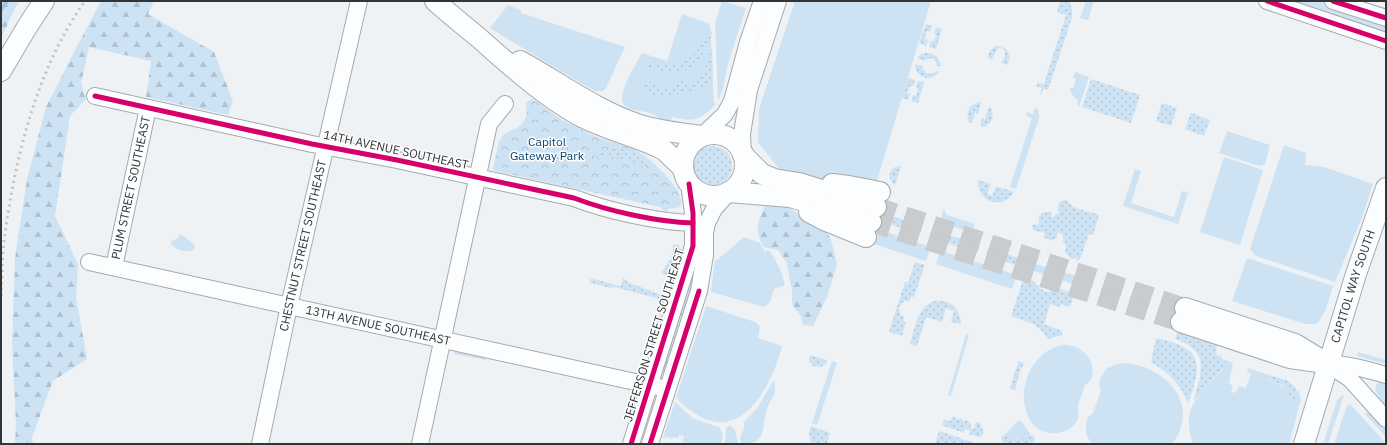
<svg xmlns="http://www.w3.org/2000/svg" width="1387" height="445" viewBox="0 0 1387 445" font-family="'IBM Plex Sans',sans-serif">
  <defs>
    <pattern id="forest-firs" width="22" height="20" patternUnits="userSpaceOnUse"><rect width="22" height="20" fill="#cde2f3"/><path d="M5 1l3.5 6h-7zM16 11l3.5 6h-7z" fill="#b0c2d1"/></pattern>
    <pattern id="park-crowns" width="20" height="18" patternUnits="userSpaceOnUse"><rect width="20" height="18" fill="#cde2f3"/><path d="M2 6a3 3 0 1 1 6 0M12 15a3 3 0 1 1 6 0" fill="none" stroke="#b0c2d1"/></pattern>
    <pattern id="garden-dots" width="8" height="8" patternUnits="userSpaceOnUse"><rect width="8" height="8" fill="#cde2f3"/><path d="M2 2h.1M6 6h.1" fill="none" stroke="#b0c2d1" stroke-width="1.8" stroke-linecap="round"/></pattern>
  </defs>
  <rect width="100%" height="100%" fill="#eef2f5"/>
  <g fill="#cde2f3">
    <path d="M722,1L746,8L728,64L723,88L718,101L715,23Z"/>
    <path d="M795,1H931L876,184L815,179L783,174L758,142L759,109Z"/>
    <path d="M1086,1H1094L1088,20L1080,18Z"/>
    <path d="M1284,1H1319L1386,23V33Z"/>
    <path d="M508,5L521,10V13L625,47L606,88L603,91H595L552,66L490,28Z"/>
    <path d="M682,14L710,24L714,103L716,104C699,121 695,122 672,117L670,123C662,121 661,118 654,115C646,110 632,112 625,106C614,97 637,63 642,53L667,61Z"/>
    <path d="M1075,72L1089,77L1079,107H1078L1077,100L1071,93V90H1069L1070,88H1073L1076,79L1073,77Z"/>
    <path d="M1035,108L1039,110L1038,114L1040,115L1016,189L1010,187L1032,118L1026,116L1027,112L1033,114Z"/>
    <path d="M1227,131L1270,145L1265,164L1261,166L1256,165L1219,153Z"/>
    <path d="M1284,145L1306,153L1305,165L1324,167L1373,184L1363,215L1335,282L1256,256L1250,249Z"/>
    <path d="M1224,157L1263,170L1240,245L1200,232Z"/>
    <path d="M1135,169L1141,171L1131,203L1174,217L1182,191L1188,193L1178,224L1123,206Z"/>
    <path d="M944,208L945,212L947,215L975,224L973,228L968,229L971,232L940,223Z"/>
    <path d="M880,230L931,247L926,261L871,243L874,235L878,236Z"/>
    <path d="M180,235C183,235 193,243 195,246L194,249C186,254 177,250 171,244L172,241L178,238Z"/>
    <path d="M744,237L760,243L765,252L769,250C777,261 782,272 785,285L774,289L770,302L764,307L711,292L715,260H717Z"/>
    <path d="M942,251L1017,275L1012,289L936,264L940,252Z"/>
    <path d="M1247,258L1333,286C1330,295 1324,322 1315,324C1313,325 1308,324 1305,324L1232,301Z"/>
    <path d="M1030,263H1033L1076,276L1078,279V282L1073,284L1031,270L1028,267Z"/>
    <path d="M706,306L755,322L760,326L758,338L782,346C779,359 774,371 768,383C744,428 714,436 676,398Z"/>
    <path d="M966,334L969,335L951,396L948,395Z"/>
    <path d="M1061,345C1079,343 1096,358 1092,377C1091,382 1087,382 1085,386C1083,389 1083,392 1082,395C1080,399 1077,405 1078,410C1078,413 1079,415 1078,418C1074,431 1056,436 1045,432C1037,430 1031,423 1028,416C1016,388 1032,352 1061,345Z"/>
    <path d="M455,349L486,356V360L454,354Z"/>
    <path d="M1358,352L1386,360V364L1357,356Z"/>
    <path d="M1222,360L1227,362L1229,365L1233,364L1229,383L1233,386L1231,392L1235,393L1239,386L1246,388L1251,374L1247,371L1248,368L1263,373L1262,376L1288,389L1290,391L1288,394L1292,400L1298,395V389L1301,399L1289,444H1193C1180,406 1200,394 1224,368Z"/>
    <path d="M832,361L837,363L817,425L812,423Z"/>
    <path d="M1122,363C1164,364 1203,405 1172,444H1091L1086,433V424L1088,417L1093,413L1101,391L1099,385L1100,379L1107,368L1114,365Z"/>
    <path d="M774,380C777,397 772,395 767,409C761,426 768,444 742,444C738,436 742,435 744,428C745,426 744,424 744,422L759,406V405Z"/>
    <path d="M1386,381V393L1384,395L1386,399V406C1379,398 1366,383 1386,381Z"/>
    <path d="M1342,395H1344L1328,444H1323L1337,400Z"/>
    <path d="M675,402L694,419L719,427C723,432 724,439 720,444H685L683,441L684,436L679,435V437L677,438L674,437L670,439V437L663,438Z"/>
    <path d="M1349,404L1351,405L1382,439L1385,444H1334L1346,408Z"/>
    <path d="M1368,411L1386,430V437L1365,414Z"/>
    <path d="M1018,421H1021L1031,435L1020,439L1012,437L1007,432Z"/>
    <path d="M730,425L735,430L738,444L725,443L726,428Z"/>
  </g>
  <g fill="url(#forest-firs)">
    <path d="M1,1H20L14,10L1,39Z"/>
    <path d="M101,1H154L148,14L214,52L233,101L228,115L146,97L151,61L89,47L81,83L86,99L70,116L55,216L78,264L76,297L87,359L53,381L32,437L33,444H15L16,424L12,344L15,258L27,179L46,107L73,54Z"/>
    <path d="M764,202L788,203L791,209L813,225L821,222L831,240L837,264L827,297L813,326L803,325L801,316L793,306L792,301V289L790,282L787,263L778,250L764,247C759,240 756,229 759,221C761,214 765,210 764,202Z"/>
  </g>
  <path fill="url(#park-crowns)" d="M532,99C542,105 552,113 562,120C572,125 582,130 592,135C607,142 625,144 639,152C649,157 689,194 680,206C677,209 672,208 668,209L667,213L660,207L495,171L493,168C496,159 496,145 502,137C504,133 509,132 512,130C526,124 528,116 526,102Z"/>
  <g fill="url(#garden-dots)">
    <path d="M1060,1L1070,2L1072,10V17L1048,90L1043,89L1041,95H1040L1042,88L1036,86L1037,83L1044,84L1066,15L1057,12Z"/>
    <path d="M926,24L932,26L930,32L927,31L925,39L928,40L926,46L919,43Z"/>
    <path d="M936,27L942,29L936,49L929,47L931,41H934L936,34L934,33Z"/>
    <path d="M712,30C712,40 708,45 703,53C687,78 670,75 645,66L648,60C685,75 692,57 712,30Z"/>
    <path d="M999,46C1009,48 1012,57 1007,65L1001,63L1005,56C1005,51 1004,48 999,47C997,53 993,54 992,60L988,58C988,51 992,47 999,46Z"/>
    <path d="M712,47L713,74L706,85C693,91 663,100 650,93C646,91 644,84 643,80L662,87H672L676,81L685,80L687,84L691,85L695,83C697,77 702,73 706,66C709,60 709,53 712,47Z"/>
    <path d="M925,53C935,52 940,58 941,67L937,66C936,58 930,56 924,61L917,58L921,54Z"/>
    <path d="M915,64L922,66C924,74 930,76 936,71L939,72C930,83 916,78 915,64Z"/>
    <path d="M908,78L915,80L913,86H910L907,93L910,94L908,100L902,98Z"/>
    <path d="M1091,79L1140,95L1131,123L1082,107Z"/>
    <path d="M918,81L924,83L918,103L911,101L913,95L916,96L918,89L916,87Z"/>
    <path d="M979,102L981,103L978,114L975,113L972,123L969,122C965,113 969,104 979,102Z"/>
    <path d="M1162,103L1177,108L1171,126L1156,121Z"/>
    <path d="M989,106C995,114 994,122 984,127L980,125L982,118L985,119Z"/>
    <path d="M1191,113L1210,120L1204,136L1185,129Z"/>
    <circle cx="712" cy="166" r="20"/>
    <path d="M625,148L640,155L646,169C630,159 613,154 594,158L596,154L609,149Z"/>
    <path d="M898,166H901L895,185L891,181L889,174L893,168Z"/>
    <path d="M978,180L991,184L987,194L992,196L996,186L1014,192C1002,211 977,202 978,180Z"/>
    <path d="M1065,200L1070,203L1073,207L1099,215L1093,235L1089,234L1080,259L1077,261L1076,257L1071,259L1065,252L1066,245L1063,242V235L1060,233H1057V237L1052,241L1043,237L1045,235L1043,231L1040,232L1033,230L1032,225L1039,224C1038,214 1041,211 1052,212L1051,216L1053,218L1056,214H1059C1058,208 1056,202 1065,200Z"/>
    <path d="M892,216L913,223L910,231L890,224Z"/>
    <path d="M945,234L980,245L977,253L943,242Z"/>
    <path d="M673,244L678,245L682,250L673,277L661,273C668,262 674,259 673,244Z"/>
    <path d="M1004,253L1022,259L1019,267L1001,260Z"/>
    <path d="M698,258L688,305L665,373H664L662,372L693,269Z"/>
    <path d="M915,262L925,265L914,297H911L910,301H904L899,307L900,314L904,317L903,321L906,322L902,336L889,332L905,282L908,283Z"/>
    <path d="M1024,277C1026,278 1031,279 1033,281C1039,286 1041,292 1050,292L1054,287L1074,294L1070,307L1061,304L1060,307L1050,304L1044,324L1062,331V335L1048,339L1042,331L1033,324L1011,316Z"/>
    <path d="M623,278L628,282L666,297L654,335H651L659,316L661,304H659L660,299L614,287L615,285L621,286Z"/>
    <path d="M590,279H593L614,284L613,287L611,288L590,283Z"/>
    <path d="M934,301C951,299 960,308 961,324L951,322L954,311L946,308L942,322L926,317L917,346L910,344C915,328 917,308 934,301Z"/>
    <path d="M1178,330L1218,344L1216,349L1217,356L1220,355L1222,359L1233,363L1229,366L1227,362L1223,361L1224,367L1193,401C1202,373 1211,351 1175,339Z"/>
    <path d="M1156,338C1165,340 1175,342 1183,347C1207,358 1194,385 1188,404C1181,384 1169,373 1152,363L1151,361Z"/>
    <path d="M810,355L827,360L825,364L821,367L813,366L809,360Z"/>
    <path d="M1019,361L1024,363L1020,371L1015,390L1010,389L1015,371Z"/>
    <path d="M1263,373L1289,381V382L1295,387L1298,393L1296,398L1292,400L1291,402L1286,399L1290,391L1288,389H1286L1284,386L1262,376Z"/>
    <path d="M955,417L957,419H962L964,422L966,420L969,422L970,424L971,423L972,425H970L972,429H974L976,422L980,423L984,433L980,437L969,434L970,430L965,429L964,433L942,425L944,419L950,421L952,418Z"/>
    <path d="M811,426L830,433L827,444H811L809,433Z"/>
    <path d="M939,431L977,444H935Z"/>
    <path d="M1007,432C1015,443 1022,438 1031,435H1033L1035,439L1032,444H1007L1003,443L1001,438Z"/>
  </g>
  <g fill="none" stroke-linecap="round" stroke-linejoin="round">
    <path stroke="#9dc4e6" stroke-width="3.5" d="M1,10L7,1"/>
    <g stroke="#c8cccf" stroke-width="20" stroke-dasharray="20 10" stroke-linecap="butt">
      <path d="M876,207L1185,308"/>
      <path d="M871,222L1181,322"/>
    </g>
    <defs>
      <g id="minor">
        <path d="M1267,1L1386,41"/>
        <path d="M1333,1L1386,18"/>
        <path d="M95,96L312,144L397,160L574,198C608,211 657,222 693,223"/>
        <path d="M703,135L725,114L732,101L748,42L762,1"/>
        <path d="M743,155L742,134L749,90L778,1"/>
        <path id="s1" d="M89,262L667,389"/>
        <path id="s2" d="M114,267L148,108"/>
        <path d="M1328,364L1350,379L1386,419"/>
        <path d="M1330,364C1349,364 1368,370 1386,375"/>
        <path id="s3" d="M260,444L289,306L359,1"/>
        <path d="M420,444L489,124L505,104"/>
        <path d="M631,444L693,246V213L689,184"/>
        <path d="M650,444L699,291L705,255V233L707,223L714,209L729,192"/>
      </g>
      <g id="major">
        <path d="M435,1C449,14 465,26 479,38C511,66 541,94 578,115C604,129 632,135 658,147L664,150L683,168"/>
        <path d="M520,61C560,83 597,111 640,125C660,131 681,133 701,136"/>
        <path d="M1,71L27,27L44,1"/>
        <circle cx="714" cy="165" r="31"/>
        <path d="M743,155L762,174L774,179L799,183L876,207"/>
        <path d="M832,184L849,186L880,192"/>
        <path d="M729,192L790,197L819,205L871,222"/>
        <path d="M809,212L824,220L866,237"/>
        <path d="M1185,308L1295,344L1328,364"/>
        <path d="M1181,322L1290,358L1318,362"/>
        <path id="s4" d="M1304,444L1356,274L1386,188"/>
      </g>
    </defs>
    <use href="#minor" stroke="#a7aaac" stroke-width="18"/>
    <use href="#major" stroke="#a7aaac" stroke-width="22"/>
    <use href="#minor" stroke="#fcfdfe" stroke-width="16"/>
    <use href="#major" stroke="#fcfdfe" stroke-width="20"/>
    <path stroke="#c0c2c2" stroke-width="3" stroke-dasharray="2 4" stroke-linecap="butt" d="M1,296C2,278 2,259 4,241C15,158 36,70 85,1"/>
    <defs>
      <g id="cycleway">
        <path d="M1267,1L1386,41"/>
        <path d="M1333,1L1386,18"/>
        <path d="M95,96L312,144L397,160L574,198C608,211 657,222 693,223"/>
        <path d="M631,444L693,246V213L689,184"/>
        <path d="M650,444L699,291"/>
      </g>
    </defs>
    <use href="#cycleway" stroke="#fefefe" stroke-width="8"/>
    <use href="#cycleway" stroke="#d6006c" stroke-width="5"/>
  </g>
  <g text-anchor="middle" stroke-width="3" stroke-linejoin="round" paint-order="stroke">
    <g font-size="12" fill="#014471" stroke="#fefefe">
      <text x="547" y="146">Capitol<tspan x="547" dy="14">Gateway Park</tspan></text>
    </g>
    <g font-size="12" fill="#323537" stroke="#fefefe">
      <text transform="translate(396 150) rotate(12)" y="4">14TH AVENUE SOUTHEAST</text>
      <text dy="4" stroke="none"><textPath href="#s2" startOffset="81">PLUM STREET SOUTHEAST</textPath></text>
      <text dy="4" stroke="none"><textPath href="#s3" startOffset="203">CHESTNUT STREET SOUTHEAST</textPath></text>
      <text dy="4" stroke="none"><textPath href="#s4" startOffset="165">CAPITOL WAY SOUTH</textPath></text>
      <text dy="4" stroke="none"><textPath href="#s1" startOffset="296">13TH AVENUE SOUTHEAST</textPath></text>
      <text transform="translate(654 335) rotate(-73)" y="4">JEFFERSON STREET SOUTHEAST</text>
    </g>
  </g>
  <rect width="1387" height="445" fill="none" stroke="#323537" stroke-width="4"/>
</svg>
